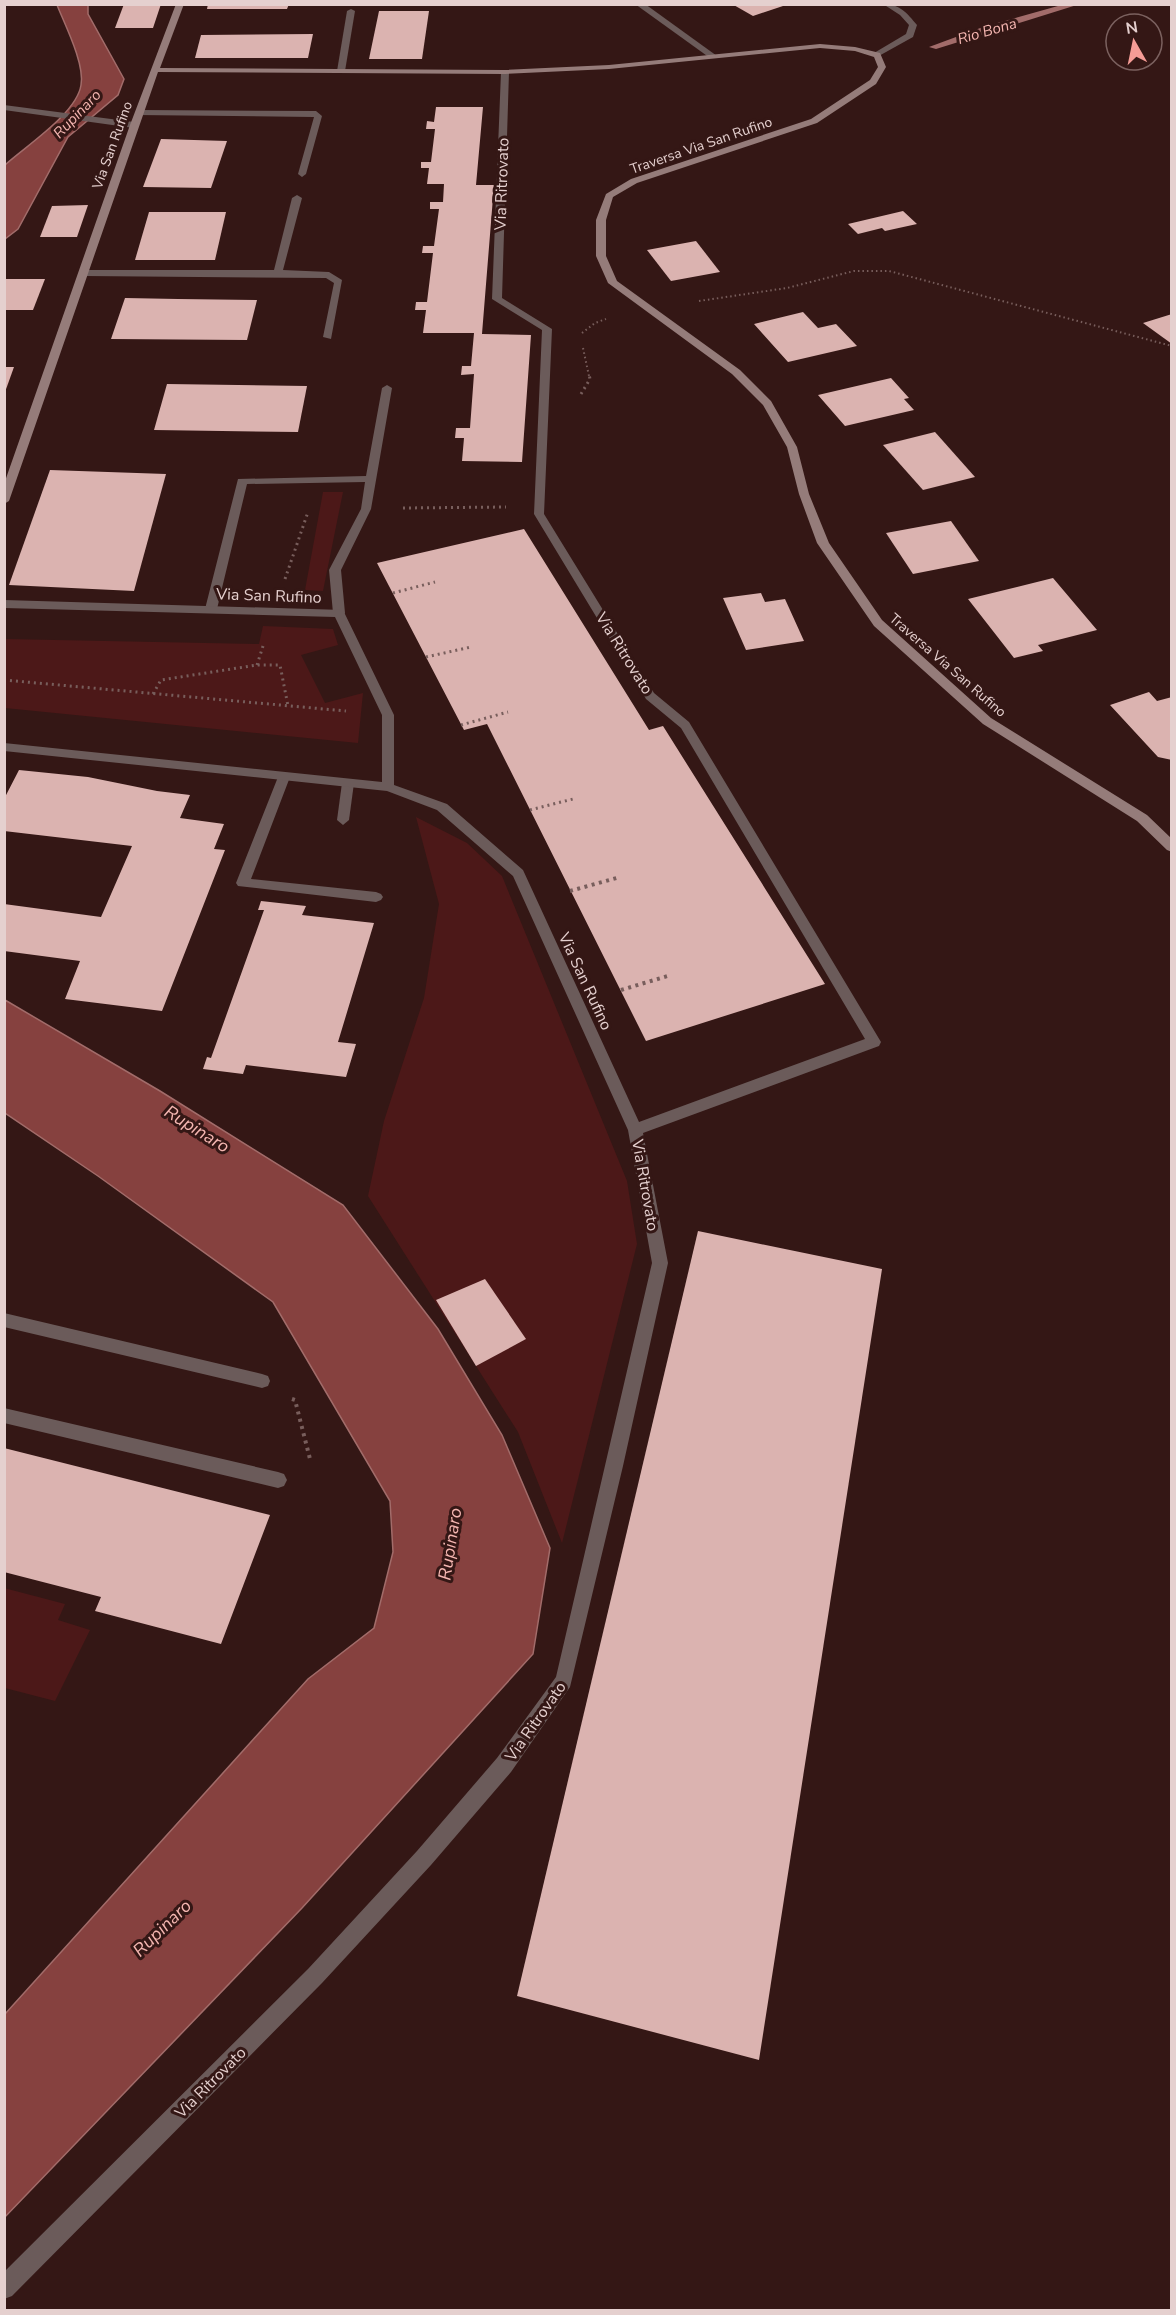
<svg xmlns="http://www.w3.org/2000/svg" width="1176" height="2315" viewBox="0 0 1176 2315" font-family="'Nunito Sans',sans-serif">
  <rect width="100%" height="100%" fill="#341715"/>
  <g fill="#4c1818">
    <path d="M323,492H343L323,591L305,590Z"/>
    <path d="M263,626L333,629L338,645L301,655L325,703L363,693L358,743L5,708V639L259,644Z"/>
    <path d="M416,817L467,843L502,876L627,1181L637,1244L562,1543L518,1432L368,1196L384,1121L424,998L439,904Z"/>
    <path d="M4,1588L65,1604L58,1620L90,1630L55,1701L5,1688Z"/>
  </g>
  <g fill="#86413f" stroke="#a26c6a" stroke-width="1.5">
    <path d="M57,5H88V14L124,79L118,95L68,137L18,229L5,239V165C26,146 77,113 81,85C85,64 65,25 57,5Z"/>
    <path d="M5,1000L160,1091L343,1205L438,1329L502,1435L550,1548L533,1654L302,1908L5,2217V2014L308,1679L374,1628L393,1552L390,1501L273,1302L98,1176L5,1113Z"/>
  </g>
  <g fill="none" stroke-linecap="round" stroke-linejoin="round">
    <path fill="#a26c6a" fill-rule="evenodd" d="M1065,4H1080L936,49L929,47L983,27Z"/>
  </g>
  <g fill="#dbb3b0">
    <path d="M124,4H161L153,28H115Z"/>
    <path d="M208,4H289L287,9H207Z"/>
    <path d="M732,4H786V5L753,16Z"/>
    <path d="M379,11H429L422,59H369Z"/>
    <path d="M313,34L308,58H195L201,35Z"/>
    <path d="M436,107H483L476,185H494L482,334L531,335L522,462L462,461L464,438H455L456,428H470L474,374L461,375L462,366H471L474,333H423L426,310H415L416,302H427L433,253H422L423,246H434L439,209H430V202H443L444,184H427L429,168H421V162H431L435,129H426L427,121L434,122Z"/>
    <path d="M161,139L227,141L211,188L143,187Z"/>
    <path d="M88,205L77,237H40L52,206Z"/>
    <path d="M903,211L917,224L885,231L882,228L858,234L848,224Z"/>
    <path d="M149,212H226L215,260H135Z"/>
    <path d="M696,241L720,272L671,281L647,250Z"/>
    <path d="M4,279H45L33,310H4Z"/>
    <path d="M125,298L178,299L257,300L247,340L111,339Z"/>
    <path d="M803,312L818,328L836,324L857,346L788,362L754,324Z"/>
    <path d="M1172,314V344L1143,323Z"/>
    <path d="M4,367H14L5,392H4Z"/>
    <path d="M891,378L909,398L904,399L914,410L845,426L818,395Z"/>
    <path d="M167,384L307,386L298,432L154,430Z"/>
    <path d="M935,432L975,477L923,490L883,445Z"/>
    <path d="M50,470L166,474L134,591L9,585Z"/>
    <path d="M951,521L979,561L913,574L886,533Z"/>
    <path d="M524,529L649,730L663,726L825,984L646,1041L487,724L464,730L377,563Z"/>
    <path d="M1053,578L1097,630L1038,645L1043,651L1014,658L968,599Z"/>
    <path d="M761,593L765,602L785,599L804,641L746,650L723,598Z"/>
    <path d="M1149,692L1157,701L1172,697V760L1158,757L1110,705Z"/>
    <path d="M19,770L88,777L157,791L190,795L180,818L224,824L214,849L225,850L162,1011L65,999L80,961L4,951V904L101,917L132,846L4,831V799Z"/>
    <path d="M261,901L306,906L302,915L374,923L338,1042L356,1044L346,1077L246,1065L243,1074L203,1069L207,1057L211,1058L264,910H258Z"/>
    <path d="M698,1231L882,1269L759,2060L517,1996Z"/>
    <path d="M485,1279L526,1339L476,1366L436,1300Z"/>
    <path d="M4,1448L270,1515L221,1644L95,1611L101,1597L4,1572Z"/>
  </g>
  <g fill="none" stroke-linecap="round" stroke-linejoin="round">
    <g stroke="#785e5c" stroke-width="2" stroke-dasharray="1.5 3" stroke-linecap="butt">
      <path d="M699,301L787,288L854,271H889L1172,346"/>
      <path d="M582,333L595,323L606,319"/>
      <path d="M583,348L589,376"/>
    </g>
    <g stroke="#785e5c" stroke-width="3" stroke-dasharray="2 4" stroke-linecap="butt">
      <path d="M581,394L590,379L589,374"/>
      <path d="M403,508L506,507"/>
      <path d="M285,579L308,512"/>
      <path d="M393,593L435,582"/>
      <path d="M426,657L471,647"/>
      <path d="M257,665L263,646"/>
      <path d="M4,680L346,711"/>
      <path d="M153,694L161,680L257,665H280L288,706"/>
      <path d="M461,725L508,712"/>
      <path d="M530,810L573,799"/>
    </g>
    <g stroke="#785e5c" stroke-width="4" stroke-dasharray="3 4.5" stroke-linecap="butt">
      <path d="M570,891L620,877"/>
      <path d="M621,990L671,975"/>
      <path d="M292,1399L295,1400L310,1459"/>
    </g>
    <g fill="#6b5b5a" fill-rule="evenodd">
      <path d="M4,105L134,122L138,125L134,128L4,110Z"/>
      <path d="M139,110L316,111L322,116L306,174L302,177L298,174L314,117L136,115L135,113Z"/>
      <path d="M297,195L302,198L283,270L329,272L342,280L331,339L323,337L334,283L326,278L84,276L79,273L84,270H274L292,198Z"/>
      <path d="M387,385L392,388L371,509L341,570L345,613L343,616H335L333,613L329,570L361,509L365,482L247,484L217,609L211,613L207,612L205,609L238,479L366,476L382,388Z"/>
      <path d="M284,773L290,777L251,879L376,892L381,894L383,897L381,900L376,902L238,886L236,883L278,777Z"/>
      <path d="M348,779L354,783L349,820L343,825L337,820L342,783Z"/>
      <path d="M4,1313L262,1374L268,1376L270,1381L268,1386L262,1388L4,1327Z"/>
      <path d="M4,1408L278,1472L284,1474L287,1480L284,1486L278,1488L4,1423Z"/>
    </g>
    <g fill="#6b5b5a" fill-rule="evenodd">
      <path d="M635,4H645L717,56L710,58Z"/>
      <path d="M883,4C900,4 907,13 917,25L913,37L877,57L873,55L874,53L906,34L909,25L900,15Z"/>
      <path d="M351,9L355,11L345,71L341,73L337,71L347,11Z"/>
      <path d="M505,70L509,72L502,298L552,329L544,514L654,693L689,722L881,1042L879,1046L643,1133L668,1263L623,1466L570,1687L511,1772L431,1865L322,1983L12,2296L4,2299V2272L308,1969L417,1851L497,1758L556,1677L652,1263L628,1130L513,876L437,810L387,791L4,751V743L382,782V715L335,617L4,608V600L343,610L394,715V785L447,804L523,870L639,1122L865,1039L681,728L646,699L534,514L542,330L492,299L501,72Z"/>
    </g>
    <path fill="#957c7a" fill-rule="evenodd" d="M176,4H184L160,68L505,70L609,65L820,44L855,47L880,53L886,67L876,84L817,123L637,183L613,197L606,220V256L617,281L740,370L771,401L797,447L809,494L829,543L882,620L991,718L1147,815L1172,839V852L1167,850L1137,821L983,724L874,626L817,543L799,494L787,447L763,405L732,374L608,283L596,256V220L606,194L631,179L811,119L870,80L878,67L874,57L855,51L820,48L609,69L505,74L158,72L9,501L4,504V484L130,125Z"/>
  </g>
  <g text-anchor="middle" stroke-width="6" stroke-linejoin="round" paint-order="stroke">
    <g font-size="14" fill="#e5d0cf" stroke="#341715">
      <text transform="translate(112 145) rotate(-70)" y="5">Via San Rufino</text>
      <text transform="translate(701 145) rotate(-19)" y="5">Traversa Via San Rufino</text>
      <text transform="translate(948 665) rotate(41)" y="5">Traversa Via San Rufino</text>
    </g>
    <g font-size="15" font-style="italic" fill="#f5b6b1" stroke="#341715">
      <text transform="translate(987 31) rotate(-16)" y="5">Rio Bona</text>
      <text transform="translate(77 114) rotate(-46)" y="5">Rupinaro</text>
    </g>
    <g font-size="16" fill="#e5d0cf" stroke="#341715">
      <text transform="translate(501 184) rotate(-88)" y="6">Via Ritrovato</text>
      <text transform="translate(269 595) rotate(2)" y="6">Via San Rufino</text>
      <text transform="translate(625 653) rotate(58)" y="6">Via Ritrovato</text>
      <text transform="translate(586 981) rotate(65)" y="6">Via San Rufino</text>
      <text transform="translate(646 1185) rotate(80)" y="6">Via Ritrovato</text>
      <text transform="translate(535 1721) rotate(-55)" y="6">Via Ritrovato</text>
      <text transform="translate(210 2082) rotate(-45)" y="6">Via Ritrovato</text>
    </g>
    <g font-size="18" font-style="italic" fill="#f5b6b1" stroke="#341715">
      <text transform="translate(197 1129) rotate(32)" y="6">Rupinaro</text>
      <text transform="translate(450 1544) rotate(-81)" y="6">Rupinaro</text>
      <text transform="translate(162 1928) rotate(-44)" y="6">Rupinaro</text>
    </g>
  </g>
  <rect width="1176" height="2315" fill="none" stroke="#e5d0cf" stroke-width="12"/>
  <g transform="translate(1134 42) rotate(351)"><circle r="28" fill="#341715" stroke="#7b615f" stroke-width="1.5"/>
  <path d="M0-4.5L10 22L0 15L-10 22Z" fill="#f59c96"/>
  <text y="-9" font-size="16" font-weight="bold" text-anchor="middle" fill="#e5d0cf">N</text>
  </g>
</svg>
